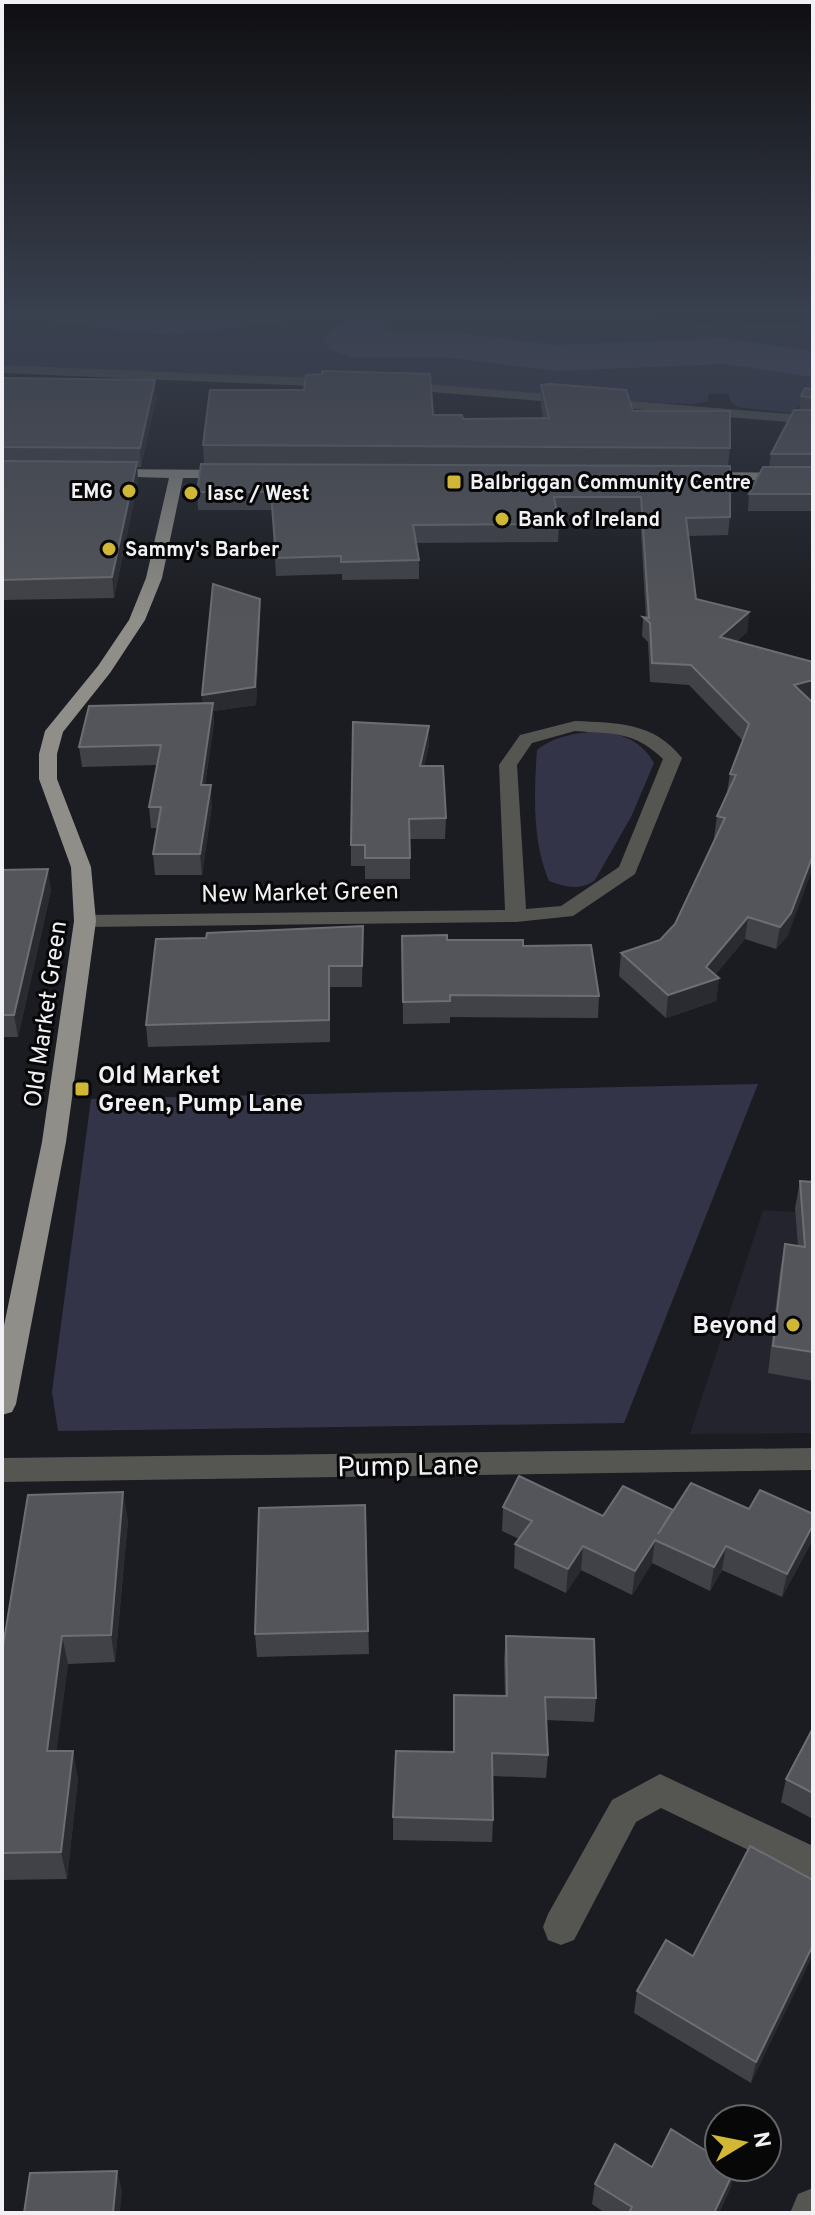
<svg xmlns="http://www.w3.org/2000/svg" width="815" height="2215" viewBox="0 0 815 2215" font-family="Overpass,sans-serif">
  <rect width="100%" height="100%" fill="#1b1c21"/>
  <path fill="#24242f" d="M763,1210L813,1213V1433L690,1434Z"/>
  <g fill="#343448">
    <path d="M2,312H614L719,326L813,322V395L790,413L738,407L731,402L729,394H709L708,401L694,404L663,403L374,382L2,365Z"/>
    <path d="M600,731C624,734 642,742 654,763L631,817L595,880C581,891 565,887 549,881C532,842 534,792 537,750C556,735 577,733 600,731Z"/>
    <path d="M758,1084L624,1423L58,1431L52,1392L91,1099Z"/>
  </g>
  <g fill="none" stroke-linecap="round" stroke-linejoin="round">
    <g fill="#50506f" fill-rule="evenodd">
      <path d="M46,312H288L283,321L268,324L170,335L66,324L51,321Z"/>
      <path d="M365,315L380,319L386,328L384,331H443L556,345L724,338L813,351V377L724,364L556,371L443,357H351L329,349L323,340C333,326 348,320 365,315Z"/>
    </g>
    <g fill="#555552" fill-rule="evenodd">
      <path d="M2,365L336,379L342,383L336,387L2,373Z"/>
      <path d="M401,382L813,416V424L397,389V383Z"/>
      <path d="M575,721C617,723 654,722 682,758L635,874L573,916L516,922L85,927L74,921L85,915L505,910L499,765L520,735ZM575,731C614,734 634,731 663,759L619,867L561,906L526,909L517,765L532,743Z"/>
      <path d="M813,1448V1470L2,1482V1458Z"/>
      <path d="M660,1774L813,1846V1881L661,1808L636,1822L574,1940L561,1945L548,1940L543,1927L548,1914L612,1800Z"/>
      <path d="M813,2188V2213H790L798,2194Z"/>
    </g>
    <g fill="#8f8e88" fill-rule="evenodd">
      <path d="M107,469L231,470L238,474L231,478H183L162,578L145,620L110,673L63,732L57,754V779L91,867L96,921L66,1142L16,1404L12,1412L2,1415V1335L42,1142L74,921L71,867L39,779V754L45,731L98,666L129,620L146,578L169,478L102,476V470Z"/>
      <path d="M699,472L813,473V481L694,479L692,476Z"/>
    </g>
  </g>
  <g fill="#414247">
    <path d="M2,374V378L156,398L141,467H137L138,481L114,598L2,600Z"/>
    <path d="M541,385L633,411L730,448L728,466L730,517L728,535L688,536L696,599L749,612L747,632L736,642L810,700L788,935L776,949L745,939L715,975L719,978L716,1001L666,1018L619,976L621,953L660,940L675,924L715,838H714L717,816L727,792L730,774L743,741L689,685L650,682L648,642L642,636L643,617L646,618L640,515H558L559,524L558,542L416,543L419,560V579L342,580V574L276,576L272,510H198L197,492L204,464L203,445L433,415L463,419L543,418L541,406Z"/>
    <path d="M813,389V511H748L749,494L769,467L771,454L799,410L801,396Z"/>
    <path d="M260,599V616L256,705L213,711L214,723L205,785L212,805L202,875H155L153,854L158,828H151L149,807L157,765L82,767L79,747L203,704L202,695Z"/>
    <path d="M429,726V745L424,766L446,818L445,839H410V879H365V866H351V845Z"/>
    <path d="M2,870L51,890L18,1037H2Z"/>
    <path d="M363,926L362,987H330V1042L148,1047L146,1025L206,938Z"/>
    <path d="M402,936L523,946L599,996L598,1018L450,1017V1023L403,1024Z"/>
    <path d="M800,1181L813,1182V1381L768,1373L780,1271L785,1244L798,1246L795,1208Z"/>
    <path d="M365,1505L369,1654L257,1657L255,1634Z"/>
    <path d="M503,1507L603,1516L673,1510L813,1539L782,1597L722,1570L710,1591L652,1563L632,1595L581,1570L566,1593L514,1568L515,1544L519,1539L502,1531Z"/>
    <path d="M128,1520L115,1662L68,1664L56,1751L78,1778L67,1879L2,1880V1652Z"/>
    <path d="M506,1636L596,1698L594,1722L546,1720L548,1755L546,1778L492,1776L493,1820L492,1842L393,1840V1817L505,1696L504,1660Z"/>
    <path d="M813,1728V1819L781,1802L786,1779Z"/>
    <path d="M813,1880L751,2083L634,2013L637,1991Z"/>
    <path d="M652,2167L735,2169L730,2189L719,2213H605L592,2204L595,2184Z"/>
  </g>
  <g fill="#2a2b30">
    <path d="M155,380L156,398L141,467L140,448Z"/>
    <path d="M137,462L138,481L114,598L112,577Z"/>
    <path d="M260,599V616L256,705L213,711L214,723L202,805L201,785L203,713L202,695Z"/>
    <path d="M749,612L747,632L718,657L720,637Z"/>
    <path d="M813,680V699L791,705L794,685Z"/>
    <path d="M429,726V745L420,787V766Z"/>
    <path d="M211,785L212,805L202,875L200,854Z"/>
    <path d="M813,855V868L788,935L776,949L780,927Z"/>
    <path d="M48,869L51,890L18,1037L14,1015Z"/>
    <path d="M748,917L745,939L710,981L719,978L716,1001L666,1018L668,995L706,967Z"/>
    <path d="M123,1492L128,1520L115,1662L111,1635Z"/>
    <path d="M813,1525V1539L782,1597L787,1574Z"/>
    <path d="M655,1540L652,1563L632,1595L635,1571Z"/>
    <path d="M583,1546L581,1570L566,1593L568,1569Z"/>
    <path d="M726,1546L722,1570L710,1591L714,1567Z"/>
    <path d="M62,1636L68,1664L53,1779L47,1751Z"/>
    <path d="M73,1751L78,1778L67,1879L61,1852Z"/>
    <path d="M813,1945V1955L751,2083L756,2062Z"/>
    <path d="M735,2169L730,2189L719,2213H714Z"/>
    <path d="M117,2171L122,2191L120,2213H113Z"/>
  </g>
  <g fill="#54555a" stroke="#6d6d72" stroke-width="2">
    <path d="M322,371L430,374L433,415H462L463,419L549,418L541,385L551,384L626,390L633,411H730V448L203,445L210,390H304L306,375L322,374Z"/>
    <path d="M2,378L155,380L140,448L2,447Z"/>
    <path d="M805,388L813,389V398L801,396Z"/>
    <path d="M794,410H813V454H771Z"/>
    <path d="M2,461L137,462L112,577L2,580Z"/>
    <path d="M201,464L730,466V517L686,518L696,599L749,612L720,637L813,662V680L794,685L813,703V855L791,913L780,927L748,917L706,967L719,978L668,995L621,953L660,940L675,924L725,818L717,816L736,775L730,774L749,724L691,665L652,663L650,623L643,617L649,618L641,497H554L559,524L413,525L419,560L341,562V556L276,558L271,492H197Z"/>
    <path d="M763,467H813V494H749Z"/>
    <path d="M213,584L260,599L255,687L202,695Z"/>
    <path d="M213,703L201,785H211L200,854H153L161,807H149L161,745L79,747L89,706Z"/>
    <path d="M353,722L429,726L420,766H443L446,818L409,819L410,858H365V845H351Z"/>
    <path d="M48,869L14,1015H2V870Z"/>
    <path d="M363,926L362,966H329V1020L146,1025L156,939L206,938L207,933Z"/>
    <path d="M447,935V940H523V946L591,945L599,996L450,995V1001L403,1002L402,936Z"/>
    <path d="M800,1181L813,1182V1352L773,1346L785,1244L805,1247Z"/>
    <path d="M519,1476L603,1516L623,1486L673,1510L658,1534L691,1483L749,1509L760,1490L813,1514V1525L787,1574L726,1546L714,1567L655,1540L635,1571L583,1546L568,1569L515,1544L532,1521L503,1507Z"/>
    <path d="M123,1492L111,1635L62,1636L47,1751H73L61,1852L2,1853V1652L28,1495Z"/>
    <path d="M365,1505L368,1631L255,1634L259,1508Z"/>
    <path d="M506,1636L594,1639L596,1698L545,1697L548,1755L492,1753L493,1820L393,1817L396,1751L454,1752V1695L507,1696Z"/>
    <path d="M813,1728V1793L786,1779Z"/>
    <path d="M750,1846L813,1880V1945L756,2062L637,1991L666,1940L693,1956Z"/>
    <path d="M671,2129L719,2159V2167H732L735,2169L714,2213H629L632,2207L595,2184L615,2144L652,2167Z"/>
    <path d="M117,2171L113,2213H24L30,2173Z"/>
  </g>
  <linearGradient id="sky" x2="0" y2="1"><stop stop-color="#0f0f12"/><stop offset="0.5" stop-color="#39404e"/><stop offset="1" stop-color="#39404e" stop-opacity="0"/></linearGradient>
  <rect width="815" height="622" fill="url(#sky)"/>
  <g fill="#d1b736" stroke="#070708" stroke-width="3">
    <rect x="446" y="474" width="16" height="16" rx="4"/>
    <circle cx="129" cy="491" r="8"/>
    <circle cx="191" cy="493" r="8"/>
    <circle cx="502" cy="519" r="8"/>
    <circle cx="109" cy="549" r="8"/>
    <rect x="74" y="1081" width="16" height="16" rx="4"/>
    <circle cx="793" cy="1325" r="8"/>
  </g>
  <g text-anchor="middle" stroke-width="6" stroke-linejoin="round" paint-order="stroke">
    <g font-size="20" font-weight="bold" fill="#f1f1f5" stroke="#070708" text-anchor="start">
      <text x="470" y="489">Balbriggan Community Centre</text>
      <text x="113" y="498" text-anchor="end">EMG</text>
      <text x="207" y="500">Iasc / West</text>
      <text x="518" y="526">Bank of Ireland</text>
      <text x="125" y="556">Sammy's Barber</text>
    </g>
    <g font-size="24" fill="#f1f1f5" stroke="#070708">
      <text transform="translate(300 892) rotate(-1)" y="8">New Market Green</text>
      <text transform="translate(45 1014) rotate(-82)" y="8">Old Market Green</text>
    </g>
    <g font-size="24" font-weight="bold" fill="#f1f1f5" stroke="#070708" text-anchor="start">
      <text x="98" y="1083">Old Market<tspan x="98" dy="28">Green, Pump Lane</tspan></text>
      <text x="777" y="1333" text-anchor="end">Beyond</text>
    </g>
    <g font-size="28" fill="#f1f1f5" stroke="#070708">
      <text transform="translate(408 1465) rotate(-1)" y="10">Pump Lane</text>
    </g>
  </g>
  <rect width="815" height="2215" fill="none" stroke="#f1f1f5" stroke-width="8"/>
  <g transform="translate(743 2143) rotate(80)"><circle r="38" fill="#070708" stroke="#656567" stroke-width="2"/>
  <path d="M0-6L14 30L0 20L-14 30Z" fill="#d1b736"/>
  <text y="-12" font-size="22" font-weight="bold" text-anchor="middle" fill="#f1f1f5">N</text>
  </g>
</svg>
